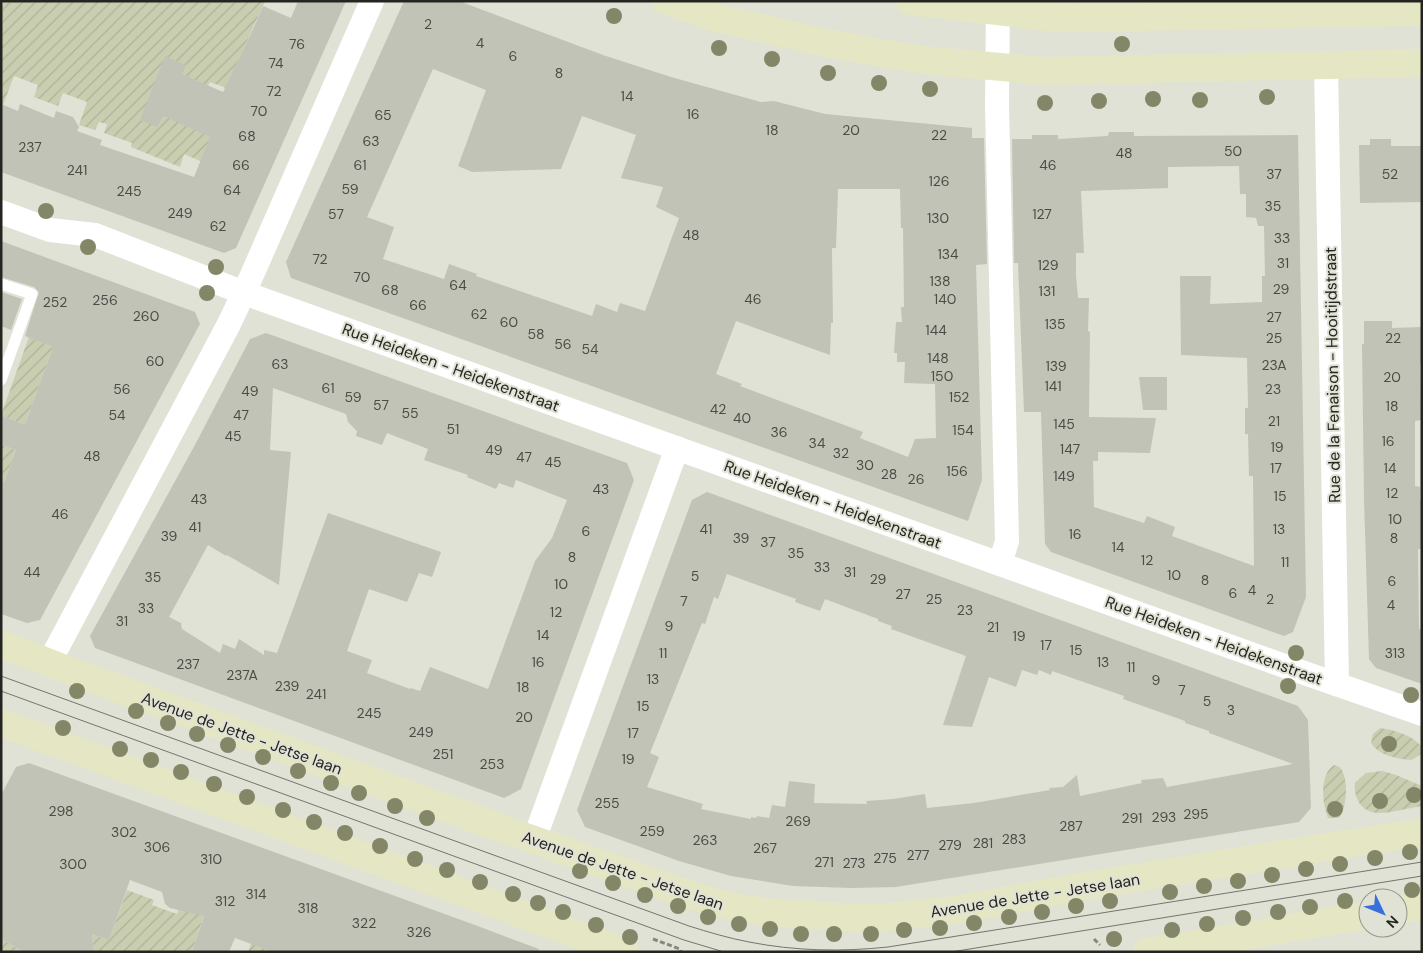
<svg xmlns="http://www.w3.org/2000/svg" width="1423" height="953" viewBox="0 0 1423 953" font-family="'DM Sans',sans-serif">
  <defs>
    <pattern id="garden-furrows" width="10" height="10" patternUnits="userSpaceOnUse" patternTransform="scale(1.25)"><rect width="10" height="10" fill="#caceb1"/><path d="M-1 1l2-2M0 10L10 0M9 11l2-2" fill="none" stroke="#adb198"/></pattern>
  </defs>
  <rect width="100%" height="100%" fill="#e0e2d5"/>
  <g fill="url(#garden-furrows)">
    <path d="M4,1H265L226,88L210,82L201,99L219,140L207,164L184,154L180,167L131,147L132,143L104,133L107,124L99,122L95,130L79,125L87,102L63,93L58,106L34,97L38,85L14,76L3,105L1,104V8Z"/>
    <path d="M29,337L53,347L25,425L1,415Z"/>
    <path d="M1,445L16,450L1,491Z"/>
    <path d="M1380,728C1394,730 1412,735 1421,746V754L1412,760C1398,759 1379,756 1371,743L1373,734Z"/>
    <path d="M1334,765L1340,767C1349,779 1347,807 1339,818H1328C1322,803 1319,775 1334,765Z"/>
    <path d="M1382,771L1396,775L1422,786V806C1408,808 1392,813 1379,813C1362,813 1353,798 1355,783L1366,773Z"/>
    <path d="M127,890L154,900L152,905L177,914L181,903L205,912L192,952H94L92,934L109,940Z"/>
    <path d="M255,932L276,952H248Z"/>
    <path d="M1,939L24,952H1Z"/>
  </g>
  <g fill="#c1c3b7" fill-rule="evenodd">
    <path d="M298,1H346L236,248L224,253L1,172V104L18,111L20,104L54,118L56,111L73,117L79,127L77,131L102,140L100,145L194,177L210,137L163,116L157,127L140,120L165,56L186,65L182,74L223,92L254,27L263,6L291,18Z"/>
    <path d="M404,1H459L603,55L671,77L761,102L774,101L825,114L972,128V138H984L987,264L976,265L982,480L968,521L291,278L286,262ZM433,69L486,90L458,166L472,172L561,169L582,116L636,135L621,178L663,187L656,207L679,218L645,311L620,303L617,312L596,304L592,316L476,276L477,274L449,264L444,279L383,259L394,227L367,217ZM838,189H900L901,228H903L904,307H901L902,322H896L894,353H897V362H905L904,383L935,384L936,438L915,439L908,457L860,438L863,432L740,386L742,384L716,374L736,321L830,355L831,323H833L832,248H836Z"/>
    <path d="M1109,132H1134V136L1298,135L1306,597L1293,632L1284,636L1051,552L1045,544L1041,412H1024L1018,263H1014L1012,139H1032V135H1058V139L1108,136ZM1239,166L1240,194H1246V217L1256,218L1258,226H1264L1265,276H1262V302L1210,304L1211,276H1180L1181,355L1247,358L1248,408H1245V434H1248L1249,476H1253L1254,566L1172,536L1175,527L1147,516L1144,523L1094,507L1093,461H1098V452L1150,453L1156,418L1089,417L1090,332L1088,331L1089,298H1078L1076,276V253H1084L1081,191L1168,188V167Z"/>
    <path d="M1370,139H1391V146H1422V202L1360,203L1359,145H1370Z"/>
    <path d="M1,241L195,312L200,324L40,620L27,623L1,614V491L16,450L1,445V415L25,425L53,347L25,336L39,292L34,287L1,277Z"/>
    <path d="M1,292L22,299L11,330L1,326Z"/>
    <path d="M1364,321H1392V328L1422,327V364H1420L1421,420L1415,421V486L1420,487V500H1422V549H1418L1419,629H1422V684L1376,668L1369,659L1364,499L1362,344H1364Z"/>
    <path d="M266,333L627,463L634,480L521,789L504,798L95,648L90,636L196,443L250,339ZM273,388L346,414L348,422L357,431L356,436L382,445L387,433L428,449L424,460L468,475L467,477L496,489L499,483L513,488L516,480L567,500L552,538L535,561L488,689L430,667L420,691L411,688L410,689L367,673L372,660L347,651L369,589L407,602L419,573L432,577L441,552L328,513L277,653L264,650V655L239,639L235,649L223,644L220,653L182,629L181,623L169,617L208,545L226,556L227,555L279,585L291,452L270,450Z"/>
    <path d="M1139,377H1167V410H1143Z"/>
    <path d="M707,492L1298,706L1308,720L1311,808L1299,822L896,887L851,888L793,886L731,876L679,861L585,827L577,810L692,500ZM727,574L796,599L795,602L820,611L825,599L878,619V621L892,626L891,629L966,656L943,725L972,727L989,677L1016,687L1022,670L1037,675L1039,670L1051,675L1052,671L1124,696L1123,699L1185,721V723L1209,731V733L1293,764L1167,787L1163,778L1141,780L1142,783L1080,796L1077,775L1063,787L1049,788L1050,790L974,803L927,808L925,794L893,799L866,801L867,804L814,803L815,784L789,781L785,807L772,805L769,818L757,816L756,818L751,817V819L701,809L703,804L647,787L659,757L650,753L702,623L705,624L714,597L718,599Z"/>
    <path d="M29,763L475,925L539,949V952H273L235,938L229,952H192L204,916L170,908L165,904L162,892L130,880L109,940L92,934L94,952H24L1,939V795L16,767Z"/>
  </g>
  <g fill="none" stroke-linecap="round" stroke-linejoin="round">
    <g stroke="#86887f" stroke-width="3" stroke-dasharray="5 2.5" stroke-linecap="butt">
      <path d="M653,939L680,949L681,952"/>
      <path d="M1094,939L1100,945"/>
    </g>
    <path stroke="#fff" stroke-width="11" d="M1,284L32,294L1,380"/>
    <g stroke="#fff" stroke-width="24">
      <path d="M998,1L997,106L1007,541L1000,564"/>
      <path d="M1326,66L1337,684"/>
      <path d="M1,212L50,230L95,235L244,293L1290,668L1422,714"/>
      <path d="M49,663L229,324L252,275L372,1"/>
      <path d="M534,840L677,448"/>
    </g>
    <g stroke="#e5e7c4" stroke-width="28">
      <path d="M666,1L716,18L817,41L874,52L933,61L1046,71L1422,63"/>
      <path d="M910,1L1048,17L1078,18L1422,12"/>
      <path d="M1,644L78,674L534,840L693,896L734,907L767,912L844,917H887L954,910L1103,883L1422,832"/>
      <path d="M1,723L625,952"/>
      <path d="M1398,910L1422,906"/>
      <path d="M1147,952L1368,915"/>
    </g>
    <g stroke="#74756d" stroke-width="1">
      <path d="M1,676L689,926C708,932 728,938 749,942C795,951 841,952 888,947L1422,862"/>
      <path d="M1,691L684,940L724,952"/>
      <path d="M951,952L1422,876"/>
    </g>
  </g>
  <g fill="#848668">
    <circle cx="614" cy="16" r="8"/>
    <circle cx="1122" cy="44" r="8"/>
    <circle cx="719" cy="48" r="8"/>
    <circle cx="772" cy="59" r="8"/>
    <circle cx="828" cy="73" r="8"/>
    <circle cx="879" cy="83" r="8"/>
    <circle cx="930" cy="89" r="8"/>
    <circle cx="1267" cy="97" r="8"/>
    <circle cx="1153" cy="99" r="8"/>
    <circle cx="1200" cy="100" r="8"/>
    <circle cx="1099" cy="101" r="8"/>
    <circle cx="1045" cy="103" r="8"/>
    <circle cx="46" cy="211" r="8"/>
    <circle cx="88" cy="247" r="8"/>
    <circle cx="216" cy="267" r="8"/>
    <circle cx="207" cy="293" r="8"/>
    <circle cx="1296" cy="653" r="8"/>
    <circle cx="1288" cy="686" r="8"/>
    <circle cx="77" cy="691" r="8"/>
    <circle cx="1411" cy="695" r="8"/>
    <circle cx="136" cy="711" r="8"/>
    <circle cx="168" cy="723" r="8"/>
    <circle cx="63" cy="728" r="8"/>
    <circle cx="197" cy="734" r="8"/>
    <circle cx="1389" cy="744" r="8"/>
    <circle cx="228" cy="745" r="8"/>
    <circle cx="120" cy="749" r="8"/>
    <circle cx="263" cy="757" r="8"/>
    <circle cx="151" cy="760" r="8"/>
    <circle cx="298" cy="771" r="8"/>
    <circle cx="181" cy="772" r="8"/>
    <circle cx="331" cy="783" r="8"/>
    <circle cx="214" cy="784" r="8"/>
    <circle cx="359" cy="793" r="8"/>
    <circle cx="1414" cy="795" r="8"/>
    <circle cx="247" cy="797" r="8"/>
    <circle cx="1380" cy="801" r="8"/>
    <circle cx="395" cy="806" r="8"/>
    <circle cx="1335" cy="809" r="8"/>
    <circle cx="283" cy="810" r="8"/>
    <circle cx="427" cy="818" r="8"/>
    <circle cx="314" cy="822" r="8"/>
    <circle cx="345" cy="833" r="8"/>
    <circle cx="380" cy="846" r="8"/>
    <circle cx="1410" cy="852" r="8"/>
    <circle cx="1375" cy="858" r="8"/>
    <circle cx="415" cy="859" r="8"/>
    <circle cx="1340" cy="864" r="8"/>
    <circle cx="1306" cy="869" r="8"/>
    <circle cx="447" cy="870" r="8"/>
    <circle cx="580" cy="871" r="8"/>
    <circle cx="1272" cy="875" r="8"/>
    <circle cx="1238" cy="881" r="8"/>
    <circle cx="480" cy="882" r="8"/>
    <circle cx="613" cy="883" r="8"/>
    <circle cx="1204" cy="886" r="8"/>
    <circle cx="1412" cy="890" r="8"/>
    <circle cx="1170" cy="892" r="8"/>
    <circle cx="513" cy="894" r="8"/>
    <circle cx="645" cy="895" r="8"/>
    <circle cx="1110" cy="901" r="8"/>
    <circle cx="1345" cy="901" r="8"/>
    <circle cx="538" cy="903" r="8"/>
    <circle cx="678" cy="906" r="8"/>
    <circle cx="1076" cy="906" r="8"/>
    <circle cx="1310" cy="907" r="8"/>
    <circle cx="563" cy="912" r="8"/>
    <circle cx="1042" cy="912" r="8"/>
    <circle cx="1278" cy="912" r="8"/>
    <circle cx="708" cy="917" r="8"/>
    <circle cx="1009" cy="917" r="8"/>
    <circle cx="1243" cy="918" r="8"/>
    <circle cx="974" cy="923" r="8"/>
    <circle cx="739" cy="924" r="8"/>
    <circle cx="1207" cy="924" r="8"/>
    <circle cx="596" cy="925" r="8"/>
    <circle cx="940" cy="928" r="8"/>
    <circle cx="770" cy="929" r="8"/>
    <circle cx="904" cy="930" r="8"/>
    <circle cx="1172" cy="930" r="8"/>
    <circle cx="801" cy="934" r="8"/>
    <circle cx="834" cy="934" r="8"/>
    <circle cx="871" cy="934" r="8"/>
    <circle cx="630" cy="937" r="8"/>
    <circle cx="1114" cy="939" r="8"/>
  </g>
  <g text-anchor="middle" stroke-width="4" stroke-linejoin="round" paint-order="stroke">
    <g font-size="14" fill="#4b4c46">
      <text x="428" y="29">2</text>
      <text x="480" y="48">4</text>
      <text x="297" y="49">76</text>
      <text x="513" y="61">6</text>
      <text x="276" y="68">74</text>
      <text x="559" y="78">8</text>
      <text x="274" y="96">72</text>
      <text x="627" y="101">14</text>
      <text x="259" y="116">70</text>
      <text x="693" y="119">16</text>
      <text x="383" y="120">65</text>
      <text x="772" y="135">18</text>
      <text x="851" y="135">20</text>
      <text x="939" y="140">22</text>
      <text x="247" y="141">68</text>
      <text x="371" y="146">63</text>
      <text x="30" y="152">237</text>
      <text x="1233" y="156">50</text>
      <text x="1124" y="158">48</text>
      <text x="241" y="170">66</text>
      <text x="360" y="170">61</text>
      <text x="1048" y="170">46</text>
      <text x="77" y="175">241</text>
      <text x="1274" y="179">37</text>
      <text x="1390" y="179">52</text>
      <text x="939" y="186">126</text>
      <text x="350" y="194">59</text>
      <text x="232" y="195">64</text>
      <text x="129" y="196">245</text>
      <text x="1273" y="211">35</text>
      <text x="180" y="218">249</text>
      <text x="336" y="219">57</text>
      <text x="1042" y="219">127</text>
      <text x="938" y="223">130</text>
      <text x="218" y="231">62</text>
      <text x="691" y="240">48</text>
      <text x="1282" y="243">33</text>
      <text x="948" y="259">134</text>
      <text x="320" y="264">72</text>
      <text x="1283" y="268">31</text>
      <text x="1048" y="270">129</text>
      <text x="362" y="282">70</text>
      <text x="940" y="286">138</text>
      <text x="458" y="290">64</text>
      <text x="1281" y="294">29</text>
      <text x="390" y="295">68</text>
      <text x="1047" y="296">131</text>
      <text x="753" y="304">46</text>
      <text x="945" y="304">140</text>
      <text x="105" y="305">256</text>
      <text x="55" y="307">252</text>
      <text x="418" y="310">66</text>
      <text x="479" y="319">62</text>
      <text x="146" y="321">260</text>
      <text x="1274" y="322">27</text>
      <text x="509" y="327">60</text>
      <text x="1055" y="329">135</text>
      <text x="936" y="335">144</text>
      <text x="536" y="339">58</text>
      <text x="1274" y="343">25</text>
      <text x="1393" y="343">22</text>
      <text x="563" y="349">56</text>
      <text x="590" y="354">54</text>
      <text x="938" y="363">148</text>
      <text x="155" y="366">60</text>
      <text x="280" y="369">63</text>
      <text x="1274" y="370">23A</text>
      <text x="1056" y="371">139</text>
      <text x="942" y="381">150</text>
      <text x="1392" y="382">20</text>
      <text x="1053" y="391">141</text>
      <text x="328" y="393">61</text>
      <text x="122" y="394">56</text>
      <text x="1273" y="394">23</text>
      <text x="250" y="396">49</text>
      <text x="353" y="402">59</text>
      <text x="959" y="402">152</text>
      <text x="381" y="410">57</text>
      <text x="1392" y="411">18</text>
      <text x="718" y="414">42</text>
      <text x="410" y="418">55</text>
      <text x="117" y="420">54</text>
      <text x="241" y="420">47</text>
      <text x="742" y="423">40</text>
      <text x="1274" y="426">21</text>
      <text x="1064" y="429">145</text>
      <text x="453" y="434">51</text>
      <text x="963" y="435">154</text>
      <text x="779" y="437">36</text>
      <text x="233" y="441">45</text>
      <text x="1388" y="446">16</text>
      <text x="817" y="448">34</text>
      <text x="1277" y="452">19</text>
      <text x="1070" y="454">147</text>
      <text x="494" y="455">49</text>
      <text x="841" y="458">32</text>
      <text x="92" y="461">48</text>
      <text x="524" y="462">47</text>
      <text x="553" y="467">45</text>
      <text x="865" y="470">30</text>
      <text x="1276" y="473">17</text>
      <text x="1390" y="473">14</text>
      <text x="957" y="476">156</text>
      <text x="889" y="479">28</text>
      <text x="1064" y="481">149</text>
      <text x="916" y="484">26</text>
      <text x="601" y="494">43</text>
      <text x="1392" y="498">12</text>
      <text x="1280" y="501">15</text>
      <text x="199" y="504">43</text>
      <text x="60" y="519">46</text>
      <text x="1395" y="524">10</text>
      <text x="195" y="532">41</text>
      <text x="706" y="534">41</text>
      <text x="1279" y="534">13</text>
      <text x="586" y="536">6</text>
      <text x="1075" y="539">16</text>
      <text x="169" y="541">39</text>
      <text x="741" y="543">39</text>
      <text x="1394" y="543">8</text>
      <text x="768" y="547">37</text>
      <text x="1118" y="552">14</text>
      <text x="796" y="558">35</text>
      <text x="572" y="562">8</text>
      <text x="1147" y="565">12</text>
      <text x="1285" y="567">11</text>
      <text x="822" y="572">33</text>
      <text x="32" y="577">44</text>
      <text x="850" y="577">31</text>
      <text x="1174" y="580">10</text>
      <text x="695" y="581">5</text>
      <text x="153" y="582">35</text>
      <text x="878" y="584">29</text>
      <text x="1205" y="585">8</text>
      <text x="1392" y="586">6</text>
      <text x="561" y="589">10</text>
      <text x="1252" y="595">4</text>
      <text x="1233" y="598">6</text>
      <text x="903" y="599">27</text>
      <text x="934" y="604">25</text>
      <text x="1270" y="604">2</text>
      <text x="684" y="606">7</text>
      <text x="1391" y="610">4</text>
      <text x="146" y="613">33</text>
      <text x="965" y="615">23</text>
      <text x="556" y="617">12</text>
      <text x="122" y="626">31</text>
      <text x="669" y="631">9</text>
      <text x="993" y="632">21</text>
      <text x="543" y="640">14</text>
      <text x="1019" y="641">19</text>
      <text x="1046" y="650">17</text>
      <text x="1076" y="655">15</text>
      <text x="663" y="658">11</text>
      <text x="1395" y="658">313</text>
      <text x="538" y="667">16</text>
      <text x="1103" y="667">13</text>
      <text x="188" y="669">237</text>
      <text x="1131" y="672">11</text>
      <text x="242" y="680">237A</text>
      <text x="653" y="684">13</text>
      <text x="1156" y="685">9</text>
      <text x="287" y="691">239</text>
      <text x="523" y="692">18</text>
      <text x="1182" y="695">7</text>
      <text x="316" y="699">241</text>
      <text x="1207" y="706">5</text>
      <text x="643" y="711">15</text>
      <text x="1231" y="715">3</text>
      <text x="369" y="718">245</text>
      <text x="524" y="722">20</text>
      <text x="421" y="737">249</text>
      <text x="633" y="738">17</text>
      <text x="443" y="759">251</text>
      <text x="628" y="764">19</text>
      <text x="492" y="769">253</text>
      <text x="607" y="808">255</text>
      <text x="61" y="816">298</text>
      <text x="1196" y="819">295</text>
      <text x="1164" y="822">293</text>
      <text x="1132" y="823">291</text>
      <text x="798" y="826">269</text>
      <text x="1071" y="831">287</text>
      <text x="652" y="836">259</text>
      <text x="124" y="837">302</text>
      <text x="1014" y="844">283</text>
      <text x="705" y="845">263</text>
      <text x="983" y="848">281</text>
      <text x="950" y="850">279</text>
      <text x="157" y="852">306</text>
      <text x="765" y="853">267</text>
      <text x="918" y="860">277</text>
      <text x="885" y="863">275</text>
      <text x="211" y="864">310</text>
      <text x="824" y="867">271</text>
      <text x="854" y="868">273</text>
      <text x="73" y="869">300</text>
      <text x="256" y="899">314</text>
      <text x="225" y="906">312</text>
      <text x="308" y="913">318</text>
      <text x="364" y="928">322</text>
      <text x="419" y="937">326</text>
    </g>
    <g font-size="16" fill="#242520" stroke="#e0e2d5">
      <text transform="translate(451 367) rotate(20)" y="6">Rue Heideken - Heidekenstraat</text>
      <text transform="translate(1332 375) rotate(-91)" y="6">Rue de la Fenaison - Hooitijdstraat</text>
      <text transform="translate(833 504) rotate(20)" y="6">Rue Heideken - Heidekenstraat</text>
      <text transform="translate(1214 640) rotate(20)" y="6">Rue Heideken - Heidekenstraat</text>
      <text transform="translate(242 733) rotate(20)" y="6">Avenue de Jette - Jetse laan</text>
      <text transform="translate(623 870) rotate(19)" y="6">Avenue de Jette - Jetse laan</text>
      <text transform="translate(1035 895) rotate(-9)" y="6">Avenue de Jette - Jetse laan</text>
    </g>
  </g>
  <rect width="1423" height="953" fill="none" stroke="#242520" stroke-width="5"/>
  <g transform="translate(1383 913) rotate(133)"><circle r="24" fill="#e0e2d5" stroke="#95968d"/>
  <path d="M0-4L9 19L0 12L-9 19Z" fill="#386ede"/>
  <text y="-8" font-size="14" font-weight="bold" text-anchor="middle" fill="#242520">N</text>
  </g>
</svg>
